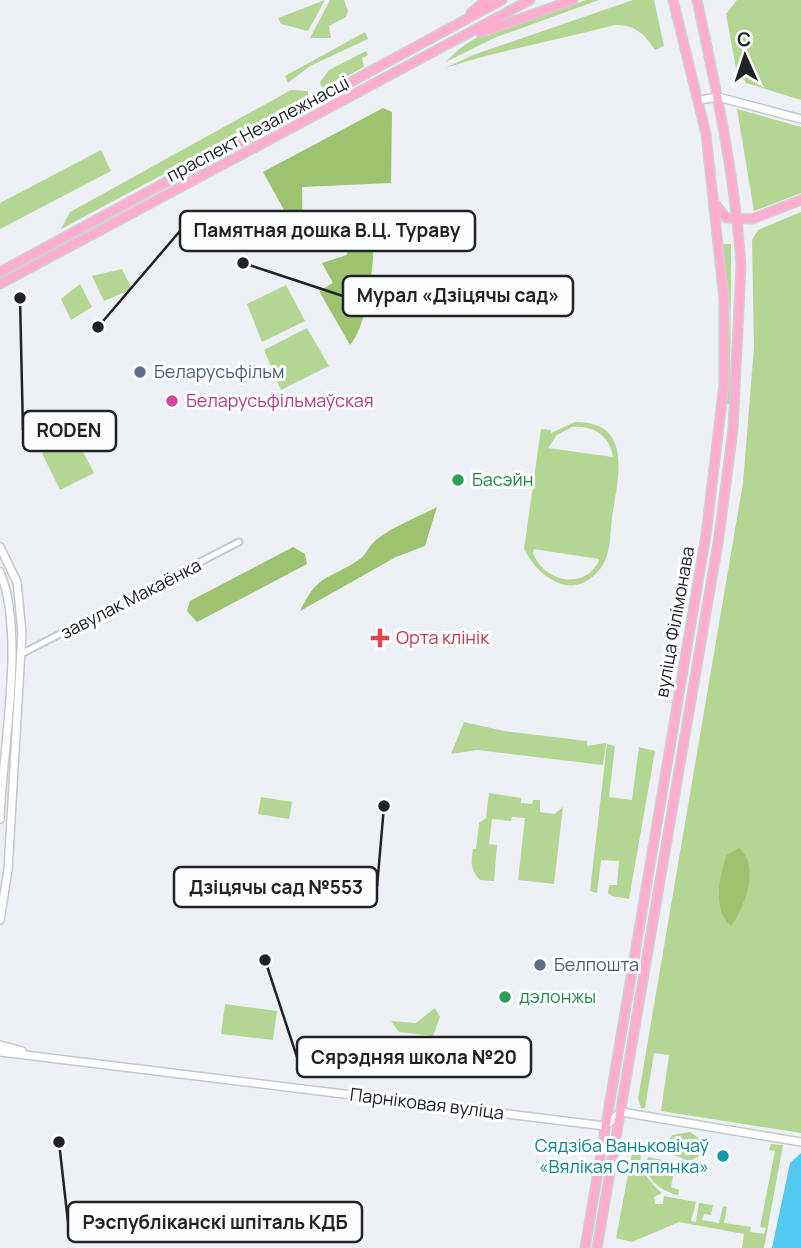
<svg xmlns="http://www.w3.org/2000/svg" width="801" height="1248" viewBox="0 0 801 1248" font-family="Manrope,sans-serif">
  <rect width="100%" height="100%" fill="#edf1f6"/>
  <g fill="#b3d692" fill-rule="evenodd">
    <path d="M325,0L308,31L281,24L278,18Z"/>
    <path d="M330,0H344L348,11L346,17L329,26L331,38H310Z"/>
    <path d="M586,0H599L494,38L446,62C477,24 543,17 586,0Z"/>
    <path d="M633,0H654L664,46L655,50C644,33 635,25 615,25C558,40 501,50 445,68L473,55Z"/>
    <path d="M737,0H801V100L746,83L736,68L726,14Z"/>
    <path d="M365,32L368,39L310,66L288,83L285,76Z"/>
    <path d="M366,51L368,55L362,58L364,67L325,88L321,86L320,82L329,70Z"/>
    <path d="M291,90L308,91V97L61,229L70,212Z"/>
    <path d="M737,109L801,127V193L754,211Z"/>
    <path d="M101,150L111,171L0,229V203Z"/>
    <path d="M801,212V1133L661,1111L669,1055L654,1053L645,1108H641L638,1099L743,483L754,347L752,240L758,230Z"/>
    <path d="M723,244H731L730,404H727L730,312Z"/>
    <path d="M122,269L132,289L104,301L92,276Z"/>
    <path d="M80,284L92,307L71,320L61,299Z"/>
    <path d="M286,285L305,321L262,342L247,304Z"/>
    <path d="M307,328L329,366L281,390L264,350Z"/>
    <path d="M575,422C634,421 618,479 612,517C610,534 611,556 600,569C573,603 539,578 524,549L541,429L551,430V433ZM572,427C594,425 610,436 613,457L548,448L557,435ZM534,549L599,559V561C584,591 544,582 533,553Z"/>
    <path d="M75,437L94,473L60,490L42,453Z"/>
    <path d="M464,722L504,731L587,741V746L606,743L603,765L477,750L451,754Z"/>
    <path d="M607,744L615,746L609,797L632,800L639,747L655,751L629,899L612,896L608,893L609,885H617L619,861L601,860L597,893L590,891Z"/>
    <path d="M489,793L521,798V803L532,804L533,800H540V812L554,814L563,807L554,884L518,880L525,818L512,817L511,821L492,819L489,844L497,845L494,881L480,880C470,869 471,863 473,849H476L479,823L486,818Z"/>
    <path d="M261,797L292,802L289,819L258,814Z"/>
    <path d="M225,1004L277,1011L273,1040L221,1034Z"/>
    <path d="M435,1008L440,1017L433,1036L399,1032L391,1021L416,1023Z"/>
    <path d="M690,1132L703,1141L702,1155L689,1161L669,1153L667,1144L672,1135Z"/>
    <path d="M634,1143L645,1145C645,1148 642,1151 641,1154C638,1168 651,1184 662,1193L654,1197L655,1204H663L664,1196L696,1202L691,1221L696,1222L699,1203L713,1205L711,1215L704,1214L702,1220L719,1223L723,1206L727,1207L724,1223L751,1227L750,1232L764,1234L766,1228L760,1227L775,1151L769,1150L771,1144L783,1145L764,1248H742L744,1234L679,1222L632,1242L616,1238Z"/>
    <path d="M648,1157L686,1165L684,1175L673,1176L671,1187L679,1190L678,1195C660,1191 641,1177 648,1157Z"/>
  </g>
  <g fill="#9bc370">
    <path d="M383,108L392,112L391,183L302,187L303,244L263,172Z"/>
    <path d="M385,231L384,239L374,240C373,268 368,325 350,345L319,291L333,283L322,263L347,255V246H360V232Z"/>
    <path d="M437,507L425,546L396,557L300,611C318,573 329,580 360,559C367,554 368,547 374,542C387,529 420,516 437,507Z"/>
    <path d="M293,547L305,554L307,564L197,622L187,611L190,601Z"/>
    <path d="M739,848C761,865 744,909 731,926C712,911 719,874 727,855Z"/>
  </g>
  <path fill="#53c9f1" d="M801,1153V1248H772L790,1163Z"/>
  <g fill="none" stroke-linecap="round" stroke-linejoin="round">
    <defs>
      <path id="street" d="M21,654L239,542"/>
      <g id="secondary">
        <path d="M700,100L718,97L801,119"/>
        <path d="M0,547L17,582L22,633L8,870L0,920"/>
        <path d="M0,572C26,634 2,751 0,819"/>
        <path d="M0,1045L22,1051"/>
        <path d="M0,1052L605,1126L621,1112L801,1142"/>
      </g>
      <g id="primary">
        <path d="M471,13L486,0"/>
        <path d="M480,33L573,0"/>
        <path d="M715,204L726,218L752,219L801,200"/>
        <path d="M0,272L502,0"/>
        <path d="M0,284L530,0"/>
        <path d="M585,1248L706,535L724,384V299L706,134L673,0"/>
        <path d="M597,1248L719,537L733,429L741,266C735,175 716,88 697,0"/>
      </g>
    </defs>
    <use href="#street" stroke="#c4c8cc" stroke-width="9"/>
    <use href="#secondary" stroke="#c4c8cc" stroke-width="10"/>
    <use href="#primary" stroke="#cececf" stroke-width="11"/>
    <use href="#street" stroke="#fff" stroke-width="5"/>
    <use href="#secondary" stroke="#fff" stroke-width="7"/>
    <use href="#primary" stroke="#ffadce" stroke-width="8"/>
  </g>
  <g fill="#5c6f8a" stroke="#fdfeff" stroke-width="2.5">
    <circle cx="140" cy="372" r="7"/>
    <circle cx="540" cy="965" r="7"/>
  </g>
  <circle fill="#d1479c" stroke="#fdfeff" stroke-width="2.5" cx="172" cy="401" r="7"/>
  <g fill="#2e9e5b" stroke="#fdfeff" stroke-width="2.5">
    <circle cx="458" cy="480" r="7"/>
    <circle cx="505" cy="997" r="7"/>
  </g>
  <path fill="#e0444e" stroke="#fdfeff" stroke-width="2.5" d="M376.5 627.5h7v7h7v7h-7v7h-7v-7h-7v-7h7z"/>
  <circle fill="#0f9aa8" stroke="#fdfeff" stroke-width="2.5" cx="723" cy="1156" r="7"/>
  <g text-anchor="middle" stroke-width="6" stroke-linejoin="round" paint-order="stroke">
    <g font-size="18" fill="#212224" stroke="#fdfeff">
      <text transform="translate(258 129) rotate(-28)" y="6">праспект Незалежнасці</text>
      <text transform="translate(131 599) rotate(-27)" y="6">завулак Макаёнка</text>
      <text transform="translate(675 622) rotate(-80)" y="6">вуліца Філімонава</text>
      <text transform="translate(427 1104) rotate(7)" y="6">Парніковая вуліца</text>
    </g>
    <g font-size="18" fill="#4e5e75" stroke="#fdfeff" text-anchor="start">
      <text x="154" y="378">Беларусьфільм</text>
      <text x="554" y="971">Белпошта</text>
    </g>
    <g font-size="18" fill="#b23c85" stroke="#fdfeff" text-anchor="start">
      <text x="186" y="407">Беларусьфільмаўская</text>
    </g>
    <g font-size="18" fill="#27864d" stroke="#fdfeff" text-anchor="start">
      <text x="472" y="486">Басэйн</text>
      <text x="519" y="1003">дэлонжы</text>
    </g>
    <g font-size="18" fill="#be3a42" stroke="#fdfeff" text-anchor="start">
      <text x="396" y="644">Орта клінік</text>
    </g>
    <g font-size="18" fill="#0d838f" stroke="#fdfeff" text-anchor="end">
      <text x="709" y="1152">Сядзіба Ваньковічаў<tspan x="709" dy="21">«Вялікая Сляпянка»</tspan></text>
    </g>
  </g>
  <path fill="none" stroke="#212224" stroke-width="2.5" d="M98 327L180 231M243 263L343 296M20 298L23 431M384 806L377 887M265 960L297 1057M59 1142L68 1222"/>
  <g fill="#212224" stroke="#fdfeff" stroke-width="2.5">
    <circle cx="98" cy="327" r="7"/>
    <circle cx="243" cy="263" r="7"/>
    <circle cx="20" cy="298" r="7"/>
    <circle cx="384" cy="806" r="7"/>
    <circle cx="265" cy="960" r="7"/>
    <circle cx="59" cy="1142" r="7"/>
  </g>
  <g fill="#fdfeff" stroke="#212224" stroke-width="2.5">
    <rect x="180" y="211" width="295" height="40" rx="7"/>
    <rect x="343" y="276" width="230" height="40" rx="7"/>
    <rect x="23" y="411" width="93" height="40" rx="7"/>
    <rect x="174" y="867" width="203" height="40" rx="7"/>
    <rect x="297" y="1037" width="234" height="40" rx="7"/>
    <rect x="68" y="1202" width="294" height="40" rx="7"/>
  </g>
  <g font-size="19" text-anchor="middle" font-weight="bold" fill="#212224">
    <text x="327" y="237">Памятная дошка В.Ц. Тураву</text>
    <text x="458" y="302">Мурал «Дзіцячы сад»</text>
    <text x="69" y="437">RODEN</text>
    <text x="276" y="894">Дзіцячы сад №553</text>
    <text x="414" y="1064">Сярэдняя школа №20</text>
    <text x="215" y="1229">Рэспубліканскі шпіталь КДБ</text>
  </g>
  <g transform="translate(745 56) rotate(357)" stroke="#fdfeff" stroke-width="5" paint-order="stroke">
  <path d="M0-5L12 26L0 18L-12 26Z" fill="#212224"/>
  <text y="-10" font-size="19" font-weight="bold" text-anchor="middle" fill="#212224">С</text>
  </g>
</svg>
